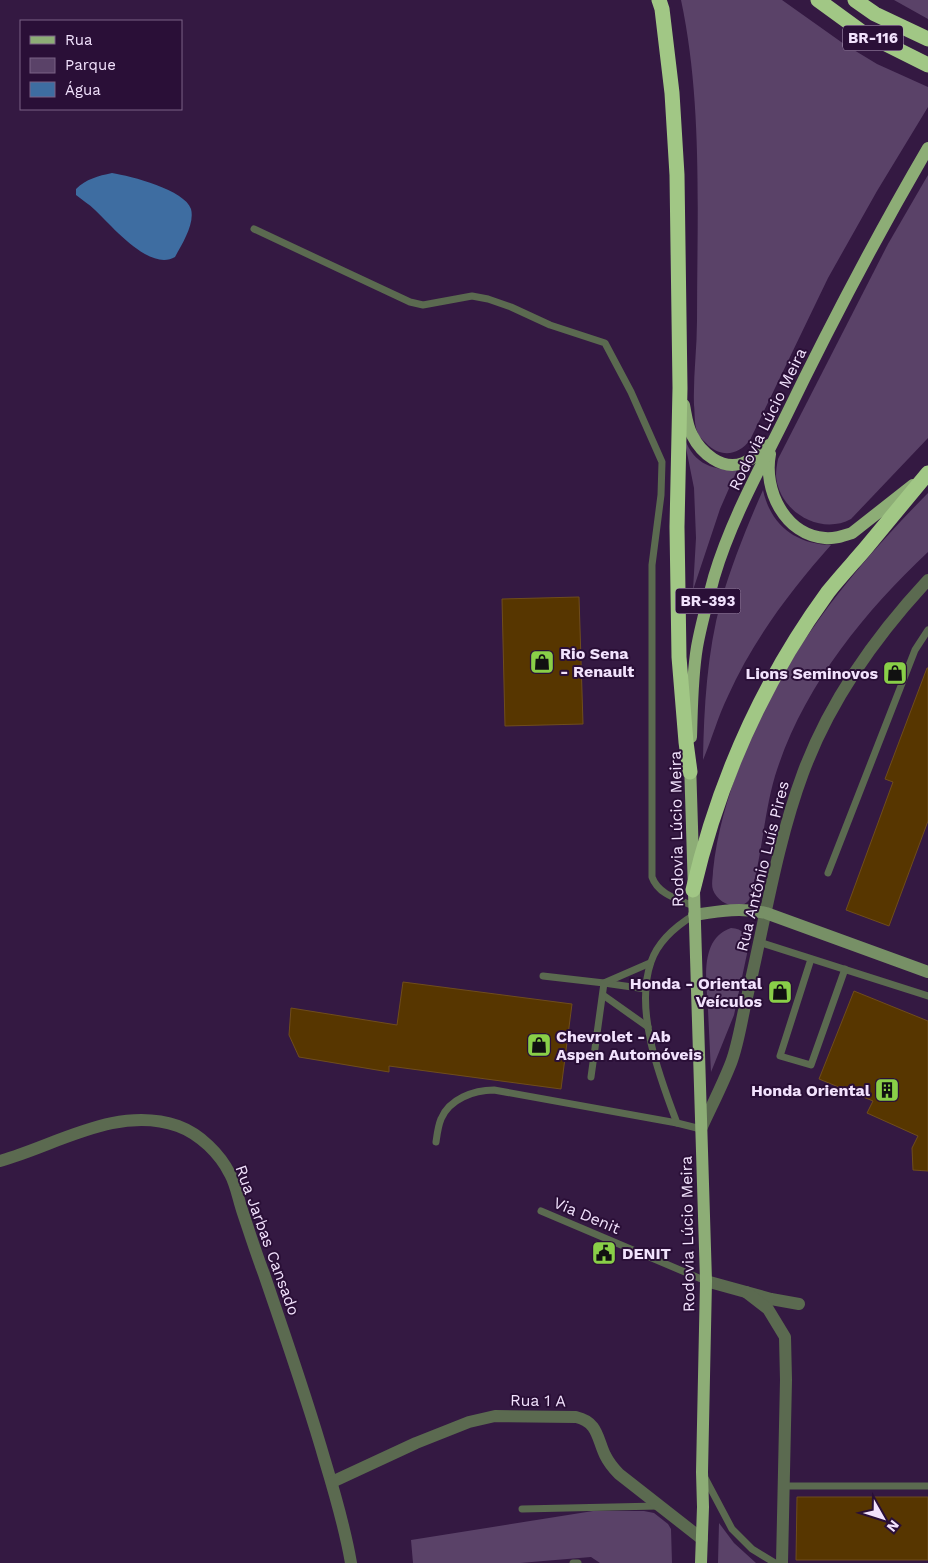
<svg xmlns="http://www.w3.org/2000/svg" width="928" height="1563" viewBox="0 0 928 1563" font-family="'Work Sans',sans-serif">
  <rect width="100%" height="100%" fill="#341942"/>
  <g fill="#5a4268">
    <path d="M681,0H782L844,44L877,64L928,87V107L877,191L828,278L750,440C738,456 720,458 706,443C702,439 698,436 697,431C694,423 695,413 694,405C693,377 697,349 697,321C697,216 703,103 681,0Z"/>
    <path d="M894,0H928V19Z"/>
    <path d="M928,175V438L851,519C820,536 778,511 776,475C776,470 777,464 778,459L888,244Z"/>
    <path d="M683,433C691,462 709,470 737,470L720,509L693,590L696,538L694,488Z"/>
    <path d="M763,490C771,526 796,544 831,545C791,590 753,640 728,696C718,716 712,739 703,760C704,707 707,653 721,601C732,564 747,526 763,490Z"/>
    <path d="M928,493V552C862,614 802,689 775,776C763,817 762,860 749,900C739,912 718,904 713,890C711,884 713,877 713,871C717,831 729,792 744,754C785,652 851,571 928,493Z"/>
    <path d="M731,928C744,928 749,938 748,949L734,1015L711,1072C710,1051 709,1031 708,1010C707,984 698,939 731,928Z"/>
    <path d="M593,1511H644L654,1513L668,1524L671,1529L672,1563H600L591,1557L520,1563H413L411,1540Z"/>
    <path d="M719,1523L734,1543L756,1563H718Z"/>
  </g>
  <path fill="#3e6da1" d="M112,173C131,176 185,190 191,209C195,224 182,244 175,257C150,272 112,226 95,210C89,204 82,200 76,195V189C86,179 98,176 112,173Z"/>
  <g fill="#573600" stroke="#6f4d1c">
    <path d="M579,597L583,724L505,726L502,599Z"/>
    <path d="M927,668H928V821L889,926L846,910L893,782L885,779Z"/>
    <path d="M403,982L572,1004L561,1089L389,1066V1072L299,1057L289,1035L291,1008L397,1025Z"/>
    <path d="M854,991L928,1021V1171L913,1170L912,1148L918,1136L867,1113L873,1101L819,1079Z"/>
    <path d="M797,1497H928V1560H796Z"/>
  </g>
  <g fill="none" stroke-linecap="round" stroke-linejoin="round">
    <g stroke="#5b6a50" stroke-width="7">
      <path d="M254,229L410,302L423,305L472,296L488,299L511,307L550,325L605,343L631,392L662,462L661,495L652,565V877C658,894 677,899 694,906"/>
      <path d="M828,873L915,650L928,630"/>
      <path d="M694,915C676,926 658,941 651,962C634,1011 660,1078 677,1123L701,1129"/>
      <path d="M759,942L928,996"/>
      <path d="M811,959L780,1056L811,1065L845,969"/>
      <path d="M543,976L604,983L646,989"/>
      <path d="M603,995L648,1027"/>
      <path d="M591,1077L604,983L650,963"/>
      <path d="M436,1142C437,1135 438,1126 441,1119C449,1099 474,1090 494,1090L677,1123"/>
      <path d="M541,1211L706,1281"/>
      <path d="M705,1478L732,1529L752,1549L775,1563"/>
      <path d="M784,1486H928"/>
      <path d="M522,1509L658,1506"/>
      <path d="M573,1563H578"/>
    </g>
    <g stroke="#5b6a50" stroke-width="12">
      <path d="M701,1129C711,1107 722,1086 731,1063C739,1042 742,1016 748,993C765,920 777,843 803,773C830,700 875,637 928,580"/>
      <path d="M0,1161C57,1145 117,1105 178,1126C200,1134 220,1154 230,1174C236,1185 238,1198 242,1210C249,1231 256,1253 264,1274C285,1336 307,1398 325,1461C335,1494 345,1528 351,1563"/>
      <path d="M706,1281L771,1299L799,1304"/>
      <path d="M746,1292L768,1309L785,1337L786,1380L782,1563"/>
      <path d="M332,1482L416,1443L469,1422L495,1416L576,1417C598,1422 597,1438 605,1455C609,1463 613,1468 619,1474L702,1539"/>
    </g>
    <path stroke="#779066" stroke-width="12" d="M694,915C719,911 741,907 766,913L928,972"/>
    <g stroke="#8dad76" stroke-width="12">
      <path d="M684,405C686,415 687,426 692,435C701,453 722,471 743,463C753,459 761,452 769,445"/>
      <path d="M770,454C763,490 785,535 825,538C835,539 843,536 852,533L913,485"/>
      <path d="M691,737C692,707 692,677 697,647C701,624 708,600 714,577C730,523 758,472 783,422C828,329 876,237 928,148"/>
      <path d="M690,762L706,1281L702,1472L703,1507L701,1563"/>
    </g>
    <g stroke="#a1c785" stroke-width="15">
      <path d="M659,0L662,9L672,93L677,175L680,388L677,527L679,657L686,742L690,772"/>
      <path d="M818,0L862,32L928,65"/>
      <path d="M855,0L875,14L928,39"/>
      <path d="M693,890C718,783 763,681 828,592C840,577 853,563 865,549C886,524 907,498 928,473"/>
    </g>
  </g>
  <defs>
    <symbol id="shop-square" viewBox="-11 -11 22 22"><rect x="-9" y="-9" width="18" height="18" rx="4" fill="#89cf48" stroke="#2a0f37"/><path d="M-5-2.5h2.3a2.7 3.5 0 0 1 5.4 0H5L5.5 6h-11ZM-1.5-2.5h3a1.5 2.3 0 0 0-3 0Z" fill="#111"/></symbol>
    <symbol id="building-square" viewBox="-11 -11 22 22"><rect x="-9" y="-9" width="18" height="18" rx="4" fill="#89cf48" stroke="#2a0f37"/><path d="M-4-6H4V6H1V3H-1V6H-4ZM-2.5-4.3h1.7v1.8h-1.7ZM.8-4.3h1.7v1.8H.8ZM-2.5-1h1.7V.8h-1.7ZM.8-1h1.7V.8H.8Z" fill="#111"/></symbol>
    <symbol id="civic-square" viewBox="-11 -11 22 22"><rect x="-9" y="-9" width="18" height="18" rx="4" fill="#89cf48" stroke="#2a0f37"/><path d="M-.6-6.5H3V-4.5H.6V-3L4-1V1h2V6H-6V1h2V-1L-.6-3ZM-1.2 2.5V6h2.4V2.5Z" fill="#111"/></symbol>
  </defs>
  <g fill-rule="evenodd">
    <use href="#shop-square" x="528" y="648" width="28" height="28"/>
    <use href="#shop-square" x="881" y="659" width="28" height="28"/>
    <use href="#shop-square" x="766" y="978" width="28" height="28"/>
    <use href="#shop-square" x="525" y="1031" width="28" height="28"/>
    <use href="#building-square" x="873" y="1076" width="28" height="28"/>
    <use href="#civic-square" x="590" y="1239" width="28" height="28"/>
  </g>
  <g text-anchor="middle" stroke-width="4" stroke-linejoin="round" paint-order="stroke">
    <g fill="#2a0f37" stroke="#b6a3c2" stroke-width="1">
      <rect x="843" y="25.5" width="60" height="25" rx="4"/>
      <rect x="675.5" y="588.5" width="65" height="25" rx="4"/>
    </g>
    <g font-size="15" font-weight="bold" fill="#f2e2fd">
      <text x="873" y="43">BR-116</text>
      <text x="708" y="606">BR-393</text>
    </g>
    <g font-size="16" fill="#f2e2fd" stroke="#2a0f37">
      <text transform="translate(767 419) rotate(-64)" y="6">Rodovia Lúcio Meira</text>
      <text transform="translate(676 829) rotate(-91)" y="6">Rodovia Lúcio Meira</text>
      <text transform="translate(762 866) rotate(-76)" y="6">Rua Antônio Luís Pires</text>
      <text transform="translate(587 1215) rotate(23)" y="6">Via Denit</text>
      <text transform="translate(687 1234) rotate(-91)" y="6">Rodovia Lúcio Meira</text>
      <text transform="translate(268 1240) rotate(70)" y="6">Rua Jarbas Cansado</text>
      <text transform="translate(538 1400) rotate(1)" y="6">Rua 1 A</text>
    </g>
    <g font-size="16" font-weight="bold" fill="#f2e2fd" stroke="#2a0f37" text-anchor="start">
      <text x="560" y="659">Rio Sena<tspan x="560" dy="18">- Renault</tspan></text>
      <text x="878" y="679" text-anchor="end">Lions Seminovos</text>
      <text x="762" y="989" text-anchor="end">Honda - Oriental<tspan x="762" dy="18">Veículos</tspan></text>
      <text x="556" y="1042">Chevrolet - Ab<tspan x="556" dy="18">Aspen Automóveis</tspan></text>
      <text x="870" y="1096" text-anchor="end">Honda Oriental</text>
      <text x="622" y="1259">DENIT</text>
    </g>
  </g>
  <rect x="20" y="20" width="162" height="90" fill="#2a0f37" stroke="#7a6386"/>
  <rect x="30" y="36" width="25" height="8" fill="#8dad76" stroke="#7a6386"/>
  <text x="65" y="45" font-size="15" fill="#f2e2fd">Rua</text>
  <rect x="30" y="58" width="25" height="15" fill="#5a4268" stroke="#7a6386"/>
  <text x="65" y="70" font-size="15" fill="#f2e2fd">Parque</text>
  <rect x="30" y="82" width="25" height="15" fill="#3e6da1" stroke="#7a6386"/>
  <text x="65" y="95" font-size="15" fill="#f2e2fd">Água</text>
  <g transform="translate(883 1518) rotate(129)" stroke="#2a0f37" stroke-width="4" paint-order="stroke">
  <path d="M0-4L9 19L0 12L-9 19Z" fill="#f2e2fd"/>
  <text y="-8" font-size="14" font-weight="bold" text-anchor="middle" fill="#f2e2fd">N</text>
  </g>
</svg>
